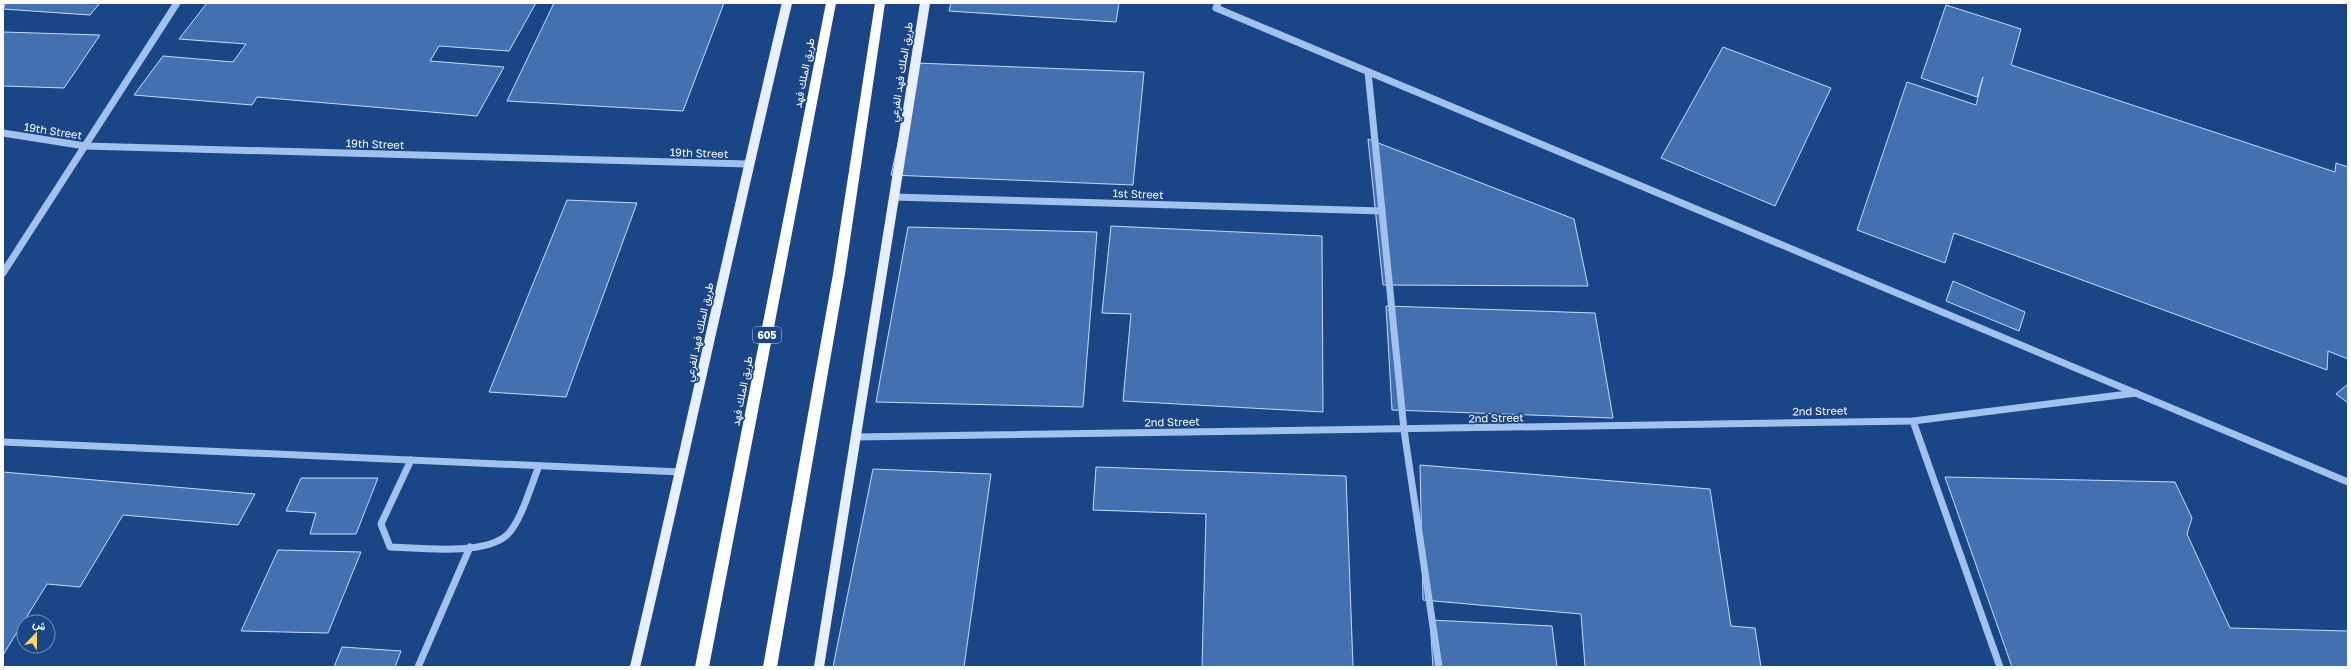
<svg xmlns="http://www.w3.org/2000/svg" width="2351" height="670" viewBox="0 0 2351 670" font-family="'Golos Text',Vazirmatn,sans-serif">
  <rect width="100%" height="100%" fill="#1a4688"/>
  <g fill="#4370b1" stroke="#c8dcf9">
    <path d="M6,3H100L90,15L3,9Z"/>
    <path d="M207,3H536L509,51L439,46L430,61L504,67L477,116L257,97L252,105L134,95L163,56L233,62L246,44L179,39Z"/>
    <path d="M554,3H724L683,111L507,101Z"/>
    <path d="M951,3H1119L1116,22L949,11Z"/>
    <path d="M1946,5L2021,29L2011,65L2335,172L2336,163L2348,167V359L2328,351L2327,370L1954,233L1945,263L1857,230L1907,82L1976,105L1983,77L1977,97L1921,78Z"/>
    <path d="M3,32L100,35L64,88L3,86Z"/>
    <path d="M1723,47L1831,88L1775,206L1661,158Z"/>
    <path d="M916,63L1144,72L1133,185L891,175Z"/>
    <path d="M1368,139L1574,219L1588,286L1383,285Z"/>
    <path d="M567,200L637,203L566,397L489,392Z"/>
    <path d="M1111,226L1322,236L1323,412L1123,401L1131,314L1102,313Z"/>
    <path d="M908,227L1097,232L1083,407L876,402Z"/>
    <path d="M1953,281L2025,312L2019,331L1946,301Z"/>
    <path d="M1386,306L1595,313L1613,418L1392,410Z"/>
    <path d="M2348,384V403L2336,394Z"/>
    <path d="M1420,465L1710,489L1731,626L1755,628L1761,667H1585L1581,614L1423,600Z"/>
    <path d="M1096,467L1346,476L1353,667H1202L1206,514L1093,510Z"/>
    <path d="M873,469L991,474L964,667H833Z"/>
    <path d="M3,472L255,494L238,525L123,515L80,587L47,584L3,655Z"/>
    <path d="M1945,477L2175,482L2192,518L2187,534L2230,628L2348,631V667H2012Z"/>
    <path d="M301,478H378L356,534H310L316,513L286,511Z"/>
    <path d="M278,550L361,552L328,633L241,631Z"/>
    <path d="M1430,620L1552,626L1557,667H1433Z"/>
    <path d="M342,647L401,651L395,667H334Z"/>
  </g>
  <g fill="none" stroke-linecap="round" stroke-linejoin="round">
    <g stroke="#a2c1ed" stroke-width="7">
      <path d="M1218,3L1216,8L2348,482"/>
      <path d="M1368,72L1404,430L1439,667"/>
      <path d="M3,133L85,146L748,164"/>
      <path d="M893,197L1382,211"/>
      <path d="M3,273L177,3"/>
      <path d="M1913,421L2000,667"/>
      <path d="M855,437L1913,421L2136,393"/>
      <path d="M3,442L681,472"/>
      <path d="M411,460L381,524L390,547C419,548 484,556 507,535C521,522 531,485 539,466"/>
      <path d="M418,667L470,547"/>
    </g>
    <g stroke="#e8f0ff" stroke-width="10">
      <path d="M635,667C687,446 734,224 787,3"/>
      <path d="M819,667L925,3"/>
    </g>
    <g fill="#fff" fill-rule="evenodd">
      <path d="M826,3H836L709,667H695Z"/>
      <path d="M875,3H885L845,274L777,667H763L833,274Z"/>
    </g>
  </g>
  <g text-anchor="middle" stroke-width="3.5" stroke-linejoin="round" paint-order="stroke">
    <rect fill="#1a4688" stroke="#bac8db" stroke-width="1" x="753" y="327" width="28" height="16" rx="3"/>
    <g font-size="10" font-weight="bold" fill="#fff">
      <text x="767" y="339">605</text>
    </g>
    <g font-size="11" fill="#fff" stroke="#1a4688">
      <text transform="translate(901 72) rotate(-81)" y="4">طريق الملك فهد الفرعي</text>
      <text transform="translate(804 73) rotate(-79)" y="4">طريق الملك فهد</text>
      <text transform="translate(53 131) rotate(9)" y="4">19th Street</text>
      <text transform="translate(375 144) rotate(2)" y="4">19th Street</text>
      <text transform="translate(699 153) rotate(2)" y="4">19th Street</text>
      <text transform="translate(1138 194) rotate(2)" y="4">1st Street</text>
      <text transform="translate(699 332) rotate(-78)" y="4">طريق الملك فهد الفرعي</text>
      <text transform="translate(742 391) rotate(-79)" y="4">طريق الملك فهد</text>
      <text transform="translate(1820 411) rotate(-1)" y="4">2nd Street</text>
      <text transform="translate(1496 418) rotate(-1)" y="4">2nd Street</text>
      <text transform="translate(1172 422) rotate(-1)" y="4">2nd Street</text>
    </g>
  </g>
  <rect width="2351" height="670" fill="none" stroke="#ffffff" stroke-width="8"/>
  <g transform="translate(36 634) rotate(22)"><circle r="19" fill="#1a4688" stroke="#7690b8"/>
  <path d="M0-3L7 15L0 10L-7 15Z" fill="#ffd65e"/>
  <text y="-6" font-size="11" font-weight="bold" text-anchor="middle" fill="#ffffff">ش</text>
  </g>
</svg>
